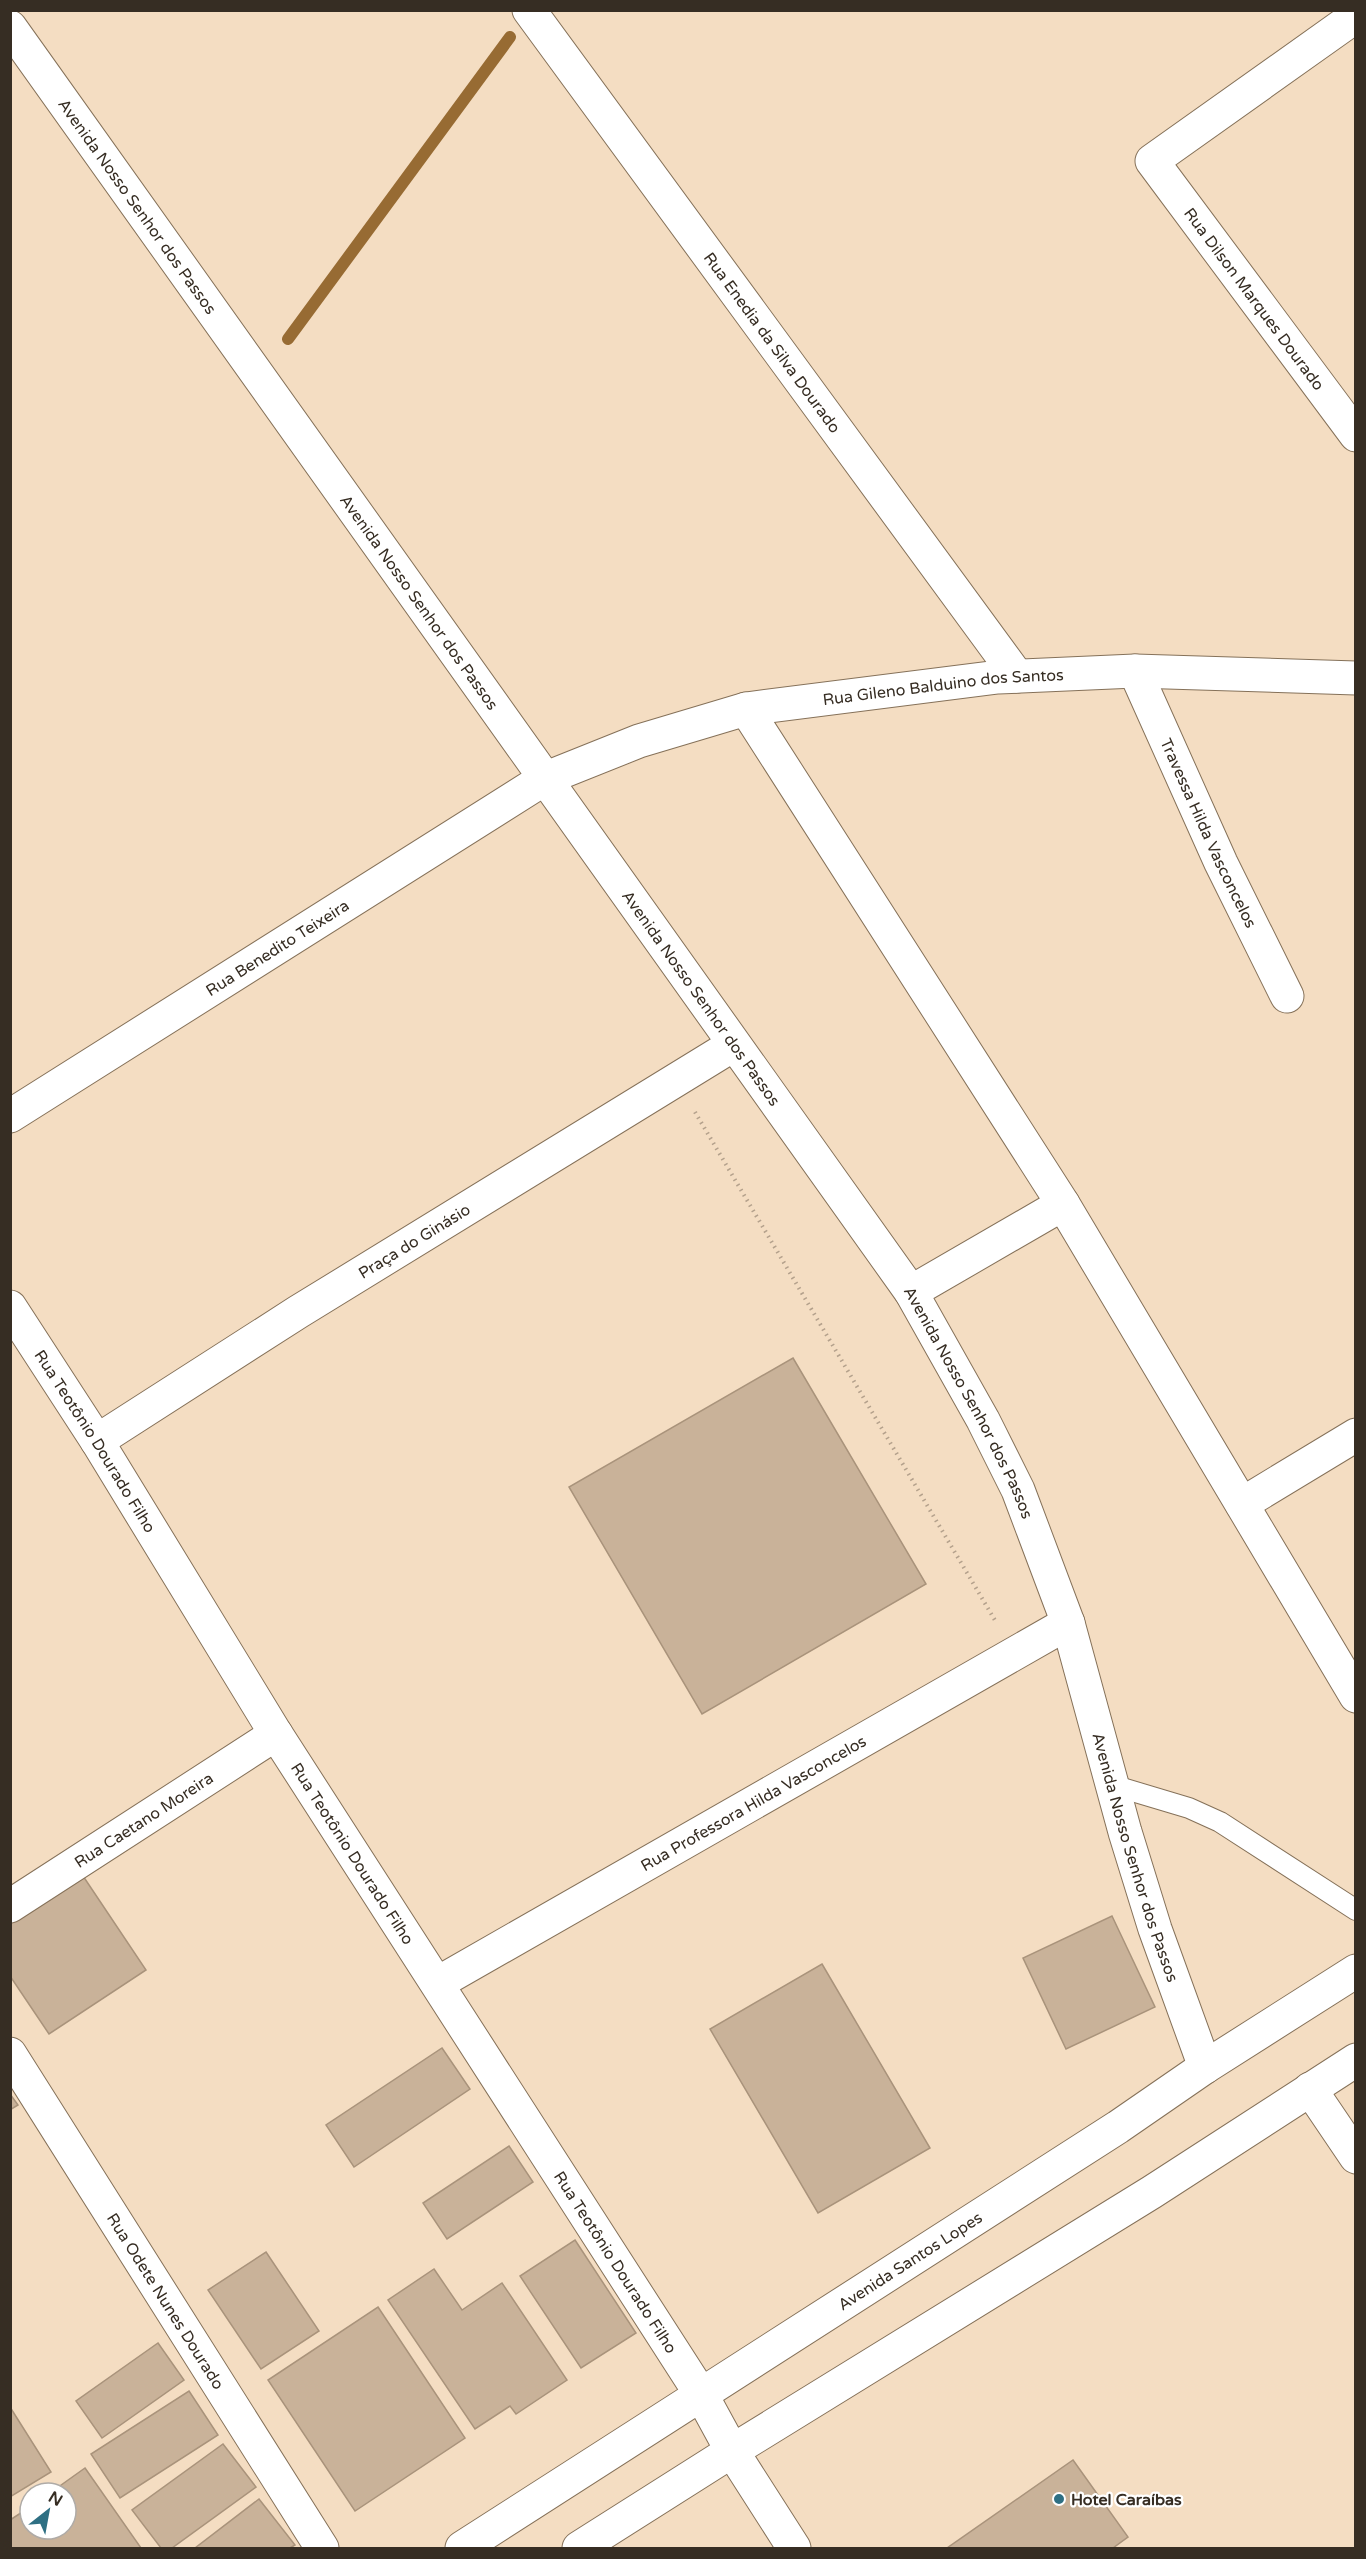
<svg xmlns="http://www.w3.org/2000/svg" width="1366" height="2559" viewBox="0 0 1366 2559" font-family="'Varela Round',sans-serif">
  <rect width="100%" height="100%" fill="#f4ddc2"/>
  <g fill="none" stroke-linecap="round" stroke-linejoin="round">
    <path stroke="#976b33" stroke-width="12" d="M288,339L510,37"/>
  </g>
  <g fill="#c9b299" stroke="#a9937b" stroke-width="1.5">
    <path d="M793,1358L926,1584L702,1714L569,1487Z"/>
    <path d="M75,1864L146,1970L49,2034L10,1976V1907Z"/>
    <path d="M1112,1916L1155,2007L1066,2049L1023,1958Z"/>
    <path d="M822,1964L930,2148L818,2213L710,2029Z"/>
    <path d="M442,2048L470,2089L354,2167L326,2125Z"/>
    <path d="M10,2094L18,2105L10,2110Z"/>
    <path d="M509,2146L533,2182L447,2239L423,2203Z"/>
    <path d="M575,2240L636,2333L581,2368L520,2276Z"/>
    <path d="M266,2252L319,2331L261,2369L208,2290Z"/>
    <path d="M434,2269L462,2310L502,2283L567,2380L516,2414L510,2406L475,2429L388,2300Z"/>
    <path d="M378,2307L465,2438L355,2511L268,2380Z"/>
    <path d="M158,2343L184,2380L102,2438L76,2401Z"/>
    <path d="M189,2391L218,2435L120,2498L91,2454Z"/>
    <path d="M10,2407L51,2472L10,2497Z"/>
    <path d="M223,2444L256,2487L172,2548H161L132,2510Z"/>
    <path d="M1073,2460L1128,2537L1113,2548H947Z"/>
    <path d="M85,2468L141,2548H10V2520L30,2507V2529H66V2493H50Z"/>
    <path d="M259,2499L295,2545L290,2548H195Z"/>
  </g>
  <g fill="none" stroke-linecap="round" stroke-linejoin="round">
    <defs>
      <path id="service" d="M1112,1785L1189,1808L1220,1822L1356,1910"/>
      <g id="minor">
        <path id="s1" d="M529,10L1017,676"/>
        <path id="s2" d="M1356,16L1152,161L1356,435"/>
        <path id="s3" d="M10,27L911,1292L983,1420L1018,1490L1068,1623L1125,1832L1155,1929L1205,2067"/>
        <path id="s4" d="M1135,671L1221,863L1287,996"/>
        <path d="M746,709L1063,1204L1356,1696"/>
        <path id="s5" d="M10,1116L544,779L639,741L746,709L998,677L1135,671L1356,678"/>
        <path d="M911,1292L1063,1204"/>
        <path id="s6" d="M10,1307L97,1441L276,1734L702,2396L732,2451L794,2548"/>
        <path id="s7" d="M97,1441L298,1312L733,1045"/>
        <path d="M1242,1504L1356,1435"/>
        <path id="s8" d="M10,1906L276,1734"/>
        <path id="s9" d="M438,1983L1068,1623"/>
        <path id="s10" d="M10,2054L322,2548"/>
        <path d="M1310,2089L1356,2157"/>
      </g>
      <g id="secondary">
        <path id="s11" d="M462,2548L1118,2127L1205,2067L1356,1971"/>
        <path d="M579,2548L732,2451L1152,2192L1356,2060"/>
      </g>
    </defs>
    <use href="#service" stroke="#857159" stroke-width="22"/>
    <use href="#minor" stroke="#857159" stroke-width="35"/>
    <use href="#secondary" stroke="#857159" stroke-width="35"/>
    <path stroke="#b4a18c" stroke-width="4" stroke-dasharray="1.5 4.5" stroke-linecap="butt" d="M695,1112L996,1622"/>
    <use href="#service" stroke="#fff" stroke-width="20"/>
    <use href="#minor" stroke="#fff" stroke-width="33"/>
    <use href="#secondary" stroke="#fff" stroke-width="33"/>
  </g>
  <circle fill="#2e6f83" stroke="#fff" stroke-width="2" cx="1059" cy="2499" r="6"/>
  <g text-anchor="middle" stroke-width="4.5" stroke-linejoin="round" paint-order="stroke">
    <g font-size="16" fill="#362d23" stroke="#fff">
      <text dy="6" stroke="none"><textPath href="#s3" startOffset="220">Avenida Nosso Senhor dos Passos</textPath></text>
      <text dy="6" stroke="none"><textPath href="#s2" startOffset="422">Rua Dilson Marques Dourado</textPath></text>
      <text dy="6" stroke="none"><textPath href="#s1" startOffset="412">Rua Enedia da Silva Dourado</textPath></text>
      <text dy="6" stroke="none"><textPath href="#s3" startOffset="706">Avenida Nosso Senhor dos Passos</textPath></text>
      <text dy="6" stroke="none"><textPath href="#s5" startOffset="1044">Rua Gileno Balduino dos Santos</textPath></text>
      <text dy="6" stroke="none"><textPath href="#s4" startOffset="178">Travessa Hilda Vasconcelos</textPath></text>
      <text dy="6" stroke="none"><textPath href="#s5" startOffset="316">Rua Benedito Teixeira</textPath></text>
      <text dy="6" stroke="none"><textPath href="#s3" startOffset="1192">Avenida Nosso Senhor dos Passos</textPath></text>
      <text dy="6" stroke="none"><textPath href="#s7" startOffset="375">Praça do Ginásio</textPath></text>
      <text dy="6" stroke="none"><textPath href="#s3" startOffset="1678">Avenida Nosso Senhor dos Passos</textPath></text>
      <text dy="6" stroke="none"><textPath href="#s6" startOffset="159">Rua Teotônio Dourado Filho</textPath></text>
      <text dy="6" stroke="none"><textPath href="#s9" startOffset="363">Rua Professora Hilda Vasconcelos</textPath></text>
      <text dy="6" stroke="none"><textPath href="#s8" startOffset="159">Rua Caetano Moreira</textPath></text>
      <text dy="6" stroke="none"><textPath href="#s6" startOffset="645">Rua Teotônio Dourado Filho</textPath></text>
      <text dy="6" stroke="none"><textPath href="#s3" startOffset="2164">Avenida Nosso Senhor dos Passos</textPath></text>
      <text dy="6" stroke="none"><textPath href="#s11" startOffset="532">Avenida Santos Lopes</textPath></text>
      <text dy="6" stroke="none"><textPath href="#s6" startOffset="1131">Rua Teotônio Dourado Filho</textPath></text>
      <text dy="6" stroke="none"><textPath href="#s10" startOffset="292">Rua Odete Nunes Dourado</textPath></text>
    </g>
    <g font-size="16" font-weight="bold" fill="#362d23" stroke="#fff" text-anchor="start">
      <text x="1071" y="2505">Hotel Caraíbas</text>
    </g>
  </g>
  <rect width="1366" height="2559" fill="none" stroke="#362d23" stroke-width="24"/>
  <g transform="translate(48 2511) rotate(31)"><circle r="28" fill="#ffffff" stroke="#afaba7" stroke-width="1.5"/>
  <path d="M0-4.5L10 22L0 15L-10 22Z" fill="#2e6f83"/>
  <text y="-9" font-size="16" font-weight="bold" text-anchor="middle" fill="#362d23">N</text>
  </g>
</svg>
